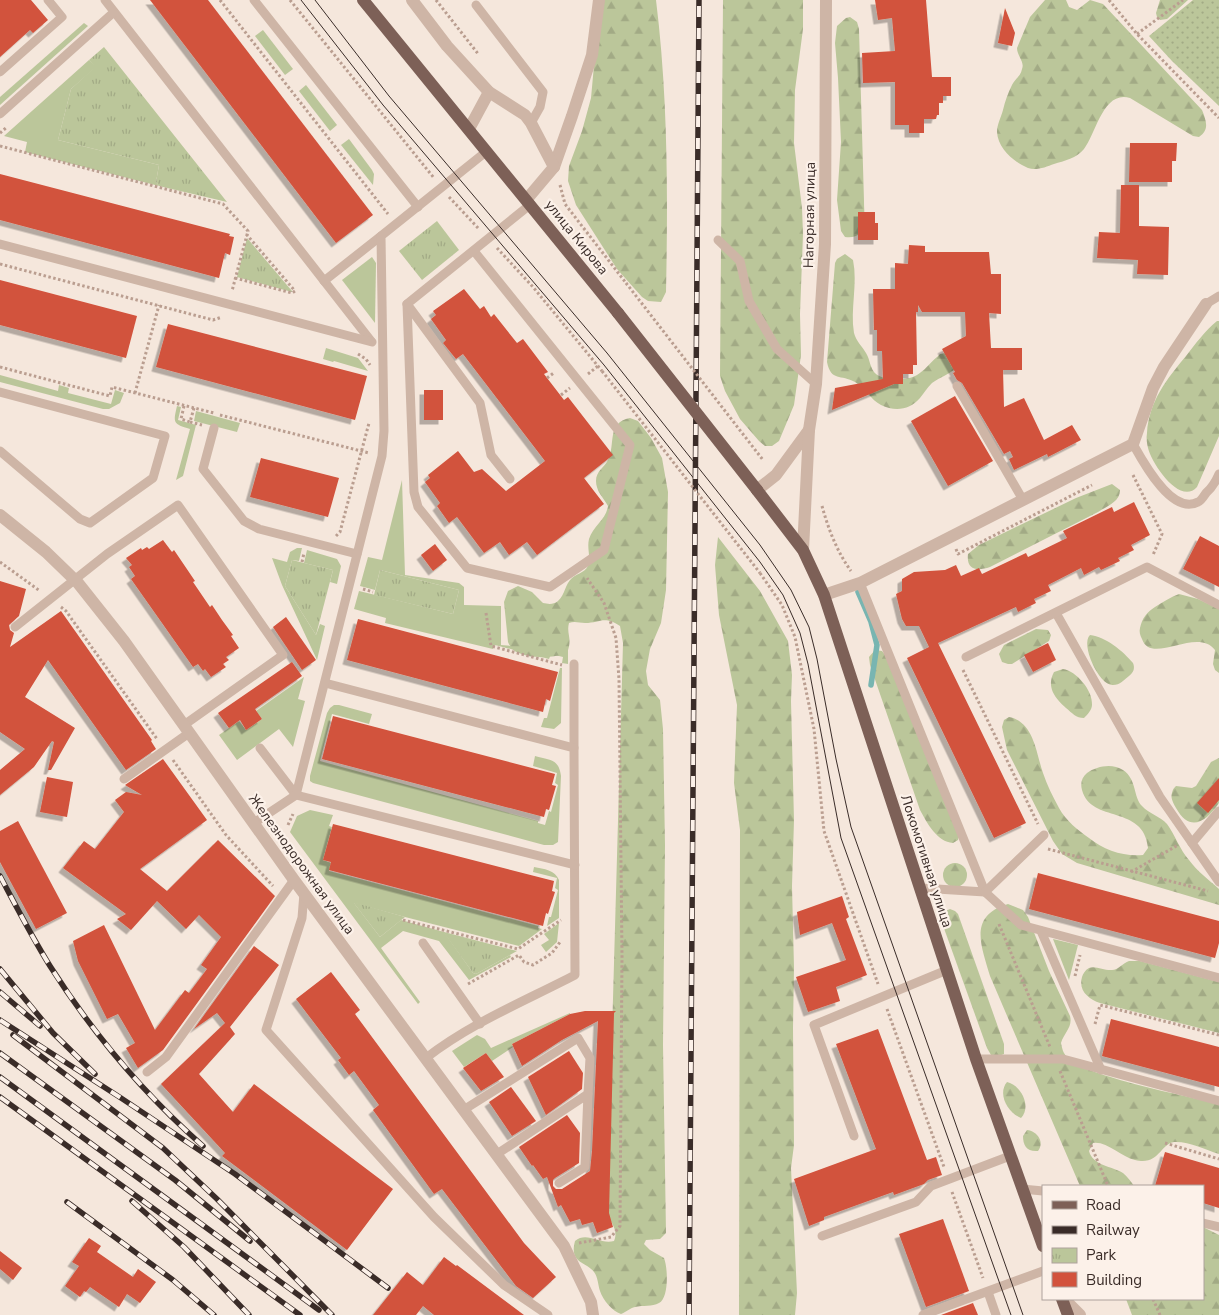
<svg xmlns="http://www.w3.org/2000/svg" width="1219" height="1315" viewBox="0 0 1219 1315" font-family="'Nunito Sans',sans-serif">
  <defs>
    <pattern id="forest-firs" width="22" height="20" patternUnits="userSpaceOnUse" patternTransform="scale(1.25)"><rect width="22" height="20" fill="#bbc69a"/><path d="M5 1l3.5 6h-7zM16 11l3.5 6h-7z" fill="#a2aa85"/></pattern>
    <pattern id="park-tufts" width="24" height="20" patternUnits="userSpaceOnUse" patternTransform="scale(1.25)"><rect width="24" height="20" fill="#bbc69a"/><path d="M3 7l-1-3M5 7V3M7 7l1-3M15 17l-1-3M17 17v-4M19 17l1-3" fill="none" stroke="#a2aa85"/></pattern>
    <pattern id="garden-dots" width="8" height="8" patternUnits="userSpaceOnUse" patternTransform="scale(1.25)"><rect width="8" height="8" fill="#bbc69a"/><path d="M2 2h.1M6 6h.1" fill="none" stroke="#a2aa85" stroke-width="1.8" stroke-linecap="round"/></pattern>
    <filter id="shadow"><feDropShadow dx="-4.5" dy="4.5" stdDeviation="0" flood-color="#0004"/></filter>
  </defs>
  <rect width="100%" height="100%" fill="#f5e7dc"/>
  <g fill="#bbc69a">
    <path d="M84,23L88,26L0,105V97Z"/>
    <path d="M263,30L293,69L285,75L255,36Z"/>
    <path d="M89,60L96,67L71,89L58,140L159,165L156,182L159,186L25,152L27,142L4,136Z"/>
    <path d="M306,85L337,125L330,131L299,91Z"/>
    <path d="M349,139L372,170L374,174L373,185L341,145Z"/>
    <path d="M372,257L376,263L375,323L342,280Z"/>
    <path d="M326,348L358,358L368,371L334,361L333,362L323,359Z"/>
    <path d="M0,375L58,391L59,385L69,388L68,393L111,404L115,390L124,393L120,403L109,409H103L0,382Z"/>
    <path d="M177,406L181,407L178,420L196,425L183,476L176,480L190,429C173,424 173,423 177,406Z"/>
    <path d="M196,411L240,423L237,432L194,421Z"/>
    <path d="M402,480L405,575L459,583L464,587V605L501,606V645L543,649L568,646V664L562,663L563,657L551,654L549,659L495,645L493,649L385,623L386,618L354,609L359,591L453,614L459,590L380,570L375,590L360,586L368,557L382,560Z"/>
    <path d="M297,548H302L299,561L292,560L285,586L316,635L320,624L325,626L317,660L282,585L272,558L287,562L290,552Z"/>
    <path d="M307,550L337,559L341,566L337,584L330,582L333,570L304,563Z"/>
    <path d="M560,668H562L561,723L554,729L541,727L544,718H547Z"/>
    <path d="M304,677L298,699L305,701L293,747L279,729L237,760L219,735L239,721L246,730L262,719L256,711Z"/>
    <path d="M334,705H339L372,714L369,724L332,714L320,761L538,821V823L545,825L549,811L551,812L558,785L555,783L557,773L533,766L535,756C550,760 559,759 561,776L558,842L553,845H544L313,783L310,781V776L327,713L330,708Z"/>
    <path d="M310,810L333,815L329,826L332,827L323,860L331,863L329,871L538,926V928L542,929L519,946L405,917L354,903L380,937L401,920L444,932L473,973L476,974L510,955L511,957L469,980L439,941L403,931L381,948L420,1002L418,1004L290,832L297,816Z"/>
    <path d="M534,867C544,869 555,870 559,880V918L547,926L549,917H551L558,890L555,888L557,878L533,872Z"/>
    <path d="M559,923L557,942L546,952L541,945L549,940L544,934Z"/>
    <path d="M1053,939L1078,945L1069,980Z"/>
    <path d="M570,1013V1014L512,1044L513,1047L492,1061L486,1053L464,1067L452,1051L477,1035L485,1039L491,1048Z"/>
  </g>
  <g fill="url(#forest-firs)">
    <path d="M600,0H656C668,97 668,195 666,292L661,302L648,301L642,297L617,269L576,205L568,181L569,166L582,131L591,98Z"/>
    <path d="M723,0H803V29L795,90L794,143L802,208L803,234L800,314L801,355L794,405L779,441L772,446H765L759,441L740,419L725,391L720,376Z"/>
    <path d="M1045,0H1066L1069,7L1077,10L1090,0L1103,4L1202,110C1206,120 1210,130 1199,137L1193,136L1130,98C1103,90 1096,134 1084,149C1077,158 1064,161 1054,164C1046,167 1036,171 1028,168C1014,162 998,149 997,132C997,125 1001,117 1003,110C1005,101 1008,93 1012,85C1015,79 1021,76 1022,69C1025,62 1017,56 1017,48L1030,17Z"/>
    <path d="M1160,0H1188L1167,19L1160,20L1157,17L1156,13Z"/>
    <path d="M850,17L857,22L859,29L864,201C864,217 869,240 845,237L841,231L837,200L841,142L838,78L835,43L837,26L846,18Z"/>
    <path d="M845,254L853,260C858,284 850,309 854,333C856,341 862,346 866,353C870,359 870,369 876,374C884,381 907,381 917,375C924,371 930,363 937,357L940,354L951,352L958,367C950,374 940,377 932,383C927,388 924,393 920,398C910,410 895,412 881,405C871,400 865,388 855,382C841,374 831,382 827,362L835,263L837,259Z"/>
    <path d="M1217,321H1219V436L1197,487C1180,506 1152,464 1148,448C1147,444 1146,438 1147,433C1149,401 1167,379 1186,356C1196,343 1205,331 1217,321Z"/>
    <path d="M630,418L638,421L651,438L662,458L668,492L666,590L661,623L650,649L646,671L648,685L660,700L663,729L665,845L663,1045L666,1233L660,1239L646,1240L644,1244L650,1250L664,1258C668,1268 669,1298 659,1303C652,1307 643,1305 635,1307C630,1308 626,1312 621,1314C612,1311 603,1300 600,1291C598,1285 598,1277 594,1272C586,1261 569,1264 575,1241C587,1231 600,1245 614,1241C619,1229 610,1223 607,1212L623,643L620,626C604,615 600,623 585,623C579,623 575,621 569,623C566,634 573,638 567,653C555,658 531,659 519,653C513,651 510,647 508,642L504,602L508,591L518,586L532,592L543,603C548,604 553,605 558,601C565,595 565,584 572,578C578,573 587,572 589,563C590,555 587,547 589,539C593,526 606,520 608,506C603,497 596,491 596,481C596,471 604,468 608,460C616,444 606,423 630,418Z"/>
    <path d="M1112,484L1120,490C1120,502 1107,506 1098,512L990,567C978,571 966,571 968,554L979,545L1076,498Z"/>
    <path d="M718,537L760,591L788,641L792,675L791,701L794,820L792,886L794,968L793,1028L794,1145L791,1168L797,1293L795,1315H739L740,830L734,783L737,705L719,615L715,565Z"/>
    <path d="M1179,594L1198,599L1219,609V673L1215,670L1213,664L1215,650C1197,626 1151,666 1142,639C1140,635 1139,632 1140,628C1142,618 1147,612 1155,607C1163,602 1171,597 1179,594Z"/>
    <path d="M1036,629L1048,630L1051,635L1049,641L1012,664H1008L1002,662L999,654L1004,645Z"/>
    <path d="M1090,635C1106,637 1123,651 1133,663C1135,668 1134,672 1129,676C1124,680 1120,685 1113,685C1099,686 1080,644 1090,635Z"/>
    <path d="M875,650L882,651L886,656L959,835L958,840L953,843C937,842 927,823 920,810L870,665L869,657Z"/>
    <path d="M1063,669C1076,671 1093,690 1092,705C1092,710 1087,715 1084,718C1076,718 1072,713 1066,708C1055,698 1046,687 1054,672Z"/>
    <path d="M1009,717C1034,722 1036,753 1043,773C1047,785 1053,797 1059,808C1066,821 1078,830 1089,838C1104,850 1124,857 1143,855L1148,848C1144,804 1091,824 1082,790C1080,783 1082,777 1087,773C1097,766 1112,763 1123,770C1137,779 1133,797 1142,806C1149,814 1160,816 1167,824C1175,835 1180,850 1189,860C1197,871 1209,880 1219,889V905L1077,863L1062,854L1053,841L1007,750L1002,727L1004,720Z"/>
    <path d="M1219,758V803C1206,822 1190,833 1176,808C1174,804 1170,798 1172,793C1173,789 1174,788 1176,786L1192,788L1196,786L1211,762Z"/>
    <circle cx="955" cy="875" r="12"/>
    <path d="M1008,904L1023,910L1028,917L1049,971L1070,1016C1073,1027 1064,1033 1061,1043C1062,1048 1063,1053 1067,1057C1086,1077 1188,1096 1219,1104V1154C1206,1150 1188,1141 1174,1142C1160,1144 1159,1166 1135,1160C1121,1157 1107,1141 1093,1143L1089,1151C1093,1166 1112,1166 1123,1173C1128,1177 1131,1182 1134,1186H1080L990,976C981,945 968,916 1008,904Z"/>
    <path d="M950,909L955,911L958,914L1004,1044V1054L999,1056L991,1055L987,1048L941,920L943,912Z"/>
    <path d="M1129,961H1140L1219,982V1033L1100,1003C1089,999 1078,991 1082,977C1083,974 1085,970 1089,968C1095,965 1105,971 1112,970C1118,970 1123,963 1129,961Z"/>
    <path d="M1007,1082C1021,1085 1032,1107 1021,1118C1008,1113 997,1094 1007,1082Z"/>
    <path d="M1027,1130C1037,1131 1045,1142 1038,1151C1027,1152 1023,1146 1023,1136Z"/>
    <path d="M1203,1227L1219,1235V1315H1132L1126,1299H1203Z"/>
  </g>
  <g fill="url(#park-tufts)">
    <path d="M104,47L227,202L159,186L156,182L159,165L58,140L71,89L95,67L89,60Z"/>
    <path d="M437,221L459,250L422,280L399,251Z"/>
    <path d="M247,238L292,291V292L237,277Z"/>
    <path d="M292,560L333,570L316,635L285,586Z"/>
    <path d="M380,570L459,590L453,614L374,595Z"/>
    <path d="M353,902L405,917L380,937Z"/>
    <path d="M444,933V932L517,951L476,974L473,973Z"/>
  </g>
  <path fill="url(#garden-dots)" d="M1193,0H1219V106L1172,61L1149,36Z"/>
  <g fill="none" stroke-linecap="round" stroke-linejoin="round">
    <path stroke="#78b5b1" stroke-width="5.5" d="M858,592L871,622L877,645L871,685"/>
  </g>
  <g fill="#d2523c" filter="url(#shadow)">
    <path d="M0,0H31L48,20L33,33L30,30L0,57Z"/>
    <path d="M150,0H208L373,215L336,243Z"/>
    <path d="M875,0H926L932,77H951V96H943V103H939V115H937L936,119H924V133H909V125H895V82L863,83L862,53L895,51L892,18L878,20Z"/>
    <path d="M1005,8L1015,33L1012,46L998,43Z"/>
    <path d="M1130,143H1177L1176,161H1172V182H1129Z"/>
    <path d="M0,174L230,234L229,236L234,237L230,255L225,253L219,278L0,220Z"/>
    <path d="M1121,185H1139V226L1169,227L1168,275L1137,274L1138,260L1097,258L1099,232L1120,233Z"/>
    <path d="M858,212H875V223H878V240H858Z"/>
    <path d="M909,245L925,246V252H989L991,274H1001V314L989,313L991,348H1022V370H1003L1004,407L1024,398L1044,440L1072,425L1081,440L1048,457L1047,454L1014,470L1009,459L1013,457L1010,451L1004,454L962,383L957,380L953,373L955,372L942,349L966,336L965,312H922L918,305V312H916L917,365H913V374H903V384H894L832,410L835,388L883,379L882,351H877V330H874L873,289H895V263L908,264Z"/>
    <path d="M0,280L137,316L126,358L0,325Z"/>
    <path d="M464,289L480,309L484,306L491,317L494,314L517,343L523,339L548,372L544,374L564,400L568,397L613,455L584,478L604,504L537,555L527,542L509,555L500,542L484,553L457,517L449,523L437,506L440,503L425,482L430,478L428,475L458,451L474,472L482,469L506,491L545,461L463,354L456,359L443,343L446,340L431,319L436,315L433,311Z"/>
    <path d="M168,324L367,376L355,420L156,367Z"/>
    <rect x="424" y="390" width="19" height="30"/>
    <path d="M955,396L993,461L948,486L911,421Z"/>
    <path d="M261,458L339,478L328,517L250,497Z"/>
    <path d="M1134,502L1150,535L1131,545L1134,550L1118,558L1120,561L1101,570L1099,567L1084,575L1081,568L1048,585L1051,591L1034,599L1036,603L1018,612L1016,607L938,643L1026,823L994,838L907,658L929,647L919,626H906L902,619L896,594L902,591V579L914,572L945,570L956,565L961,576L979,568L982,574L1026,553L1028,557L1067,538L1063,531L1112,507L1114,512Z"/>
    <path d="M1200,536L1219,546V587L1183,569Z"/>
    <path d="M163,540L172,552L174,550L195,581L193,582L210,607L212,605L222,620L233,635L231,636L239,648L226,657L229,660L223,664L226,667L211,677L205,669L203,671L198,664L193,667L131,579L135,576L129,567L132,565L126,558L141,548L142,550L147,547L149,549Z"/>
    <path d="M435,544L447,560L433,571L421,555Z"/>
    <path d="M0,581L26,589L19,616L9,625L10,630L14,633L10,647L61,611L152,740L151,741L156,749L126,770L48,660L25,697L75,728L51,770H48L54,742L52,741L34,767L0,795V770L25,749L0,732Z"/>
    <path d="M286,617L316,660L302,670L273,627Z"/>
    <path d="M358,619L558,672L550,701L546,699L543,712L347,660Z"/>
    <path d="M1048,643L1056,660L1033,672L1024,655Z"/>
    <path d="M292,662L302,676L255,709L262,719L246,730L240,720L229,728L218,713Z"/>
    <path d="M333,716L555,774L552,785L556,786L549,810L546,809L544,817L322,759Z"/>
    <path d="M163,759L207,820L140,869L167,891L218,840L275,896L163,1050L138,1068L126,1048L135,1043L118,1014L107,1019L78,961L73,941L104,925L155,1030L185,990L189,993L207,969L201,965L221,937L199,915L186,929L157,901L131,930L117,919L126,914L63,868L84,841L95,849L124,812L115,800L126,792L142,795L125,785Z"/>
    <path d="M47,777L73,782L67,817L40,812Z"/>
    <path d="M1219,778V800L1208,813L1197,803Z"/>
    <path d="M18,821L67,913L36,929L0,862V831Z"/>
    <path d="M333,824L554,881L552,891L555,892L548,914L546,913L543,926L329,870L331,862L323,860Z"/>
    <path d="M1038,873L1219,921V943L1215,958L1029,909Z"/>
    <path d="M842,896L849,917L846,919L867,975L836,987L840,1001L808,1012L796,977L846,960L832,923L800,935L797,912Z"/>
    <path d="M254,946L279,965L230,1027L235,1034L199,1074L233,1112L254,1084L393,1189L347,1250L222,1156L225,1153L161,1084L225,1023L217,1013L194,1029Z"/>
    <path d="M331,972L360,1010L355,1014L524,1243L556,1277L533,1298L516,1286L442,1189L434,1194L373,1110L379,1105L354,1071L349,1075L338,1060L341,1058L296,999Z"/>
    <path d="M585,1011H616L614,1013L609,1213L613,1227L597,1233L593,1222L582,1225L580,1219L570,1222L561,1205L558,1207L547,1177L543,1179L533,1165L532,1166L519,1147L567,1115L580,1133L579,1163L555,1178L553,1180V1186L556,1189H562L590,1171L592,1151L598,1021L562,1040L522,1066L512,1044L570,1014Z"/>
    <path d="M1111,1019L1219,1047V1087L1102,1056Z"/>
    <path d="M878,1029L927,1160L936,1157L942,1175L928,1180L924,1184L894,1195L893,1192L824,1217V1220L809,1226L794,1179L876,1149L836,1044Z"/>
    <path d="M569,1051L583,1073L582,1089L546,1115L528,1077Z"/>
    <path d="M486,1053L504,1077L481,1091L463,1068Z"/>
    <path d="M511,1087L536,1121L512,1136L489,1102Z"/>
    <path d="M1165,1152L1219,1168V1208L1203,1203V1186H1155Z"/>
    <path d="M943,1219L969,1291L926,1307L899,1234Z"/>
    <path d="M89,1238L101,1246L97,1252L133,1277L138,1269L156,1282L140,1303L127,1294L119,1307L90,1287L86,1292L84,1291L80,1297L65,1286L79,1266L72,1262Z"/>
    <path d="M0,1251L22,1268L13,1280L0,1269Z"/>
    <path d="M444,1257L456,1266L457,1265L524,1315H434L423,1306L416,1315H373L407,1272L423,1285Z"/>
    <path d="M973,1303L978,1315H941Z"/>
  </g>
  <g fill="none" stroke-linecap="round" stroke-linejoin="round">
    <g stroke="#ba9e90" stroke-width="3" stroke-dasharray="2.5 2.5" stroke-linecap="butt">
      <path d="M220,0L388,214"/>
      <path d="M290,0L434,178"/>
      <path d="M436,0L479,55"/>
      <path d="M1109,0L1137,34L1219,118"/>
      <path d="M1137,34L1183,0"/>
      <path d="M0,133L7,127"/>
      <path d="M0,146L223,204L248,231L232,291"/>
      <path d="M560,185L565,204L626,283"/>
      <path d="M449,197L479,229"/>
      <path d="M497,248L533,287L602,371"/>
      <path d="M0,264L213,320L222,317"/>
      <path d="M235,278L292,293L295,291L247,235"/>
      <path d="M358,354L366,359L370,365"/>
      <path d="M0,367L110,396L112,387L214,413"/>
      <path d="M588,374L598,366"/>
      <path d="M547,378L555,372"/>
      <path d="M135,393L159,305"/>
      <path d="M561,395L570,388"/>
      <path d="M184,406L181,419L190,422L194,408"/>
      <path d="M220,415L369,453"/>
      <path d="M190,422L202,425"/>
      <path d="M1133,475L1162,534L1153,555"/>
      <path d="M822,506C828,528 837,552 851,571"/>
      <path d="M336,536L340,532L369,423"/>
      <path d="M956,549L958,554L1092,485"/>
      <path d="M0,562L40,591"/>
      <path d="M302,562L304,553"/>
      <path d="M760,573L782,605L795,637L814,729L824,831L878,984"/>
      <path d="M363,589L373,592"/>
      <path d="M61,607L66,611L157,739"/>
      <path d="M486,613L491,646L562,665"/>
      <path d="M963,670L1038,824"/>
      <path d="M173,760L226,835L273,886"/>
      <path d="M288,825L293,814"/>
      <path d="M1048,849L1208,891"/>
      <path d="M1131,872L1178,845"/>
      <path d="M403,920L518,949L561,920"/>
      <path d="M999,924L1050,1047"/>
      <path d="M1075,976L1080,955"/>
      <path d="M468,984L519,955L524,962L533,965L552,953L560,942"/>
      <path d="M887,1009L944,1167"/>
      <path d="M1095,1024L1100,1005L1219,1035"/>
      <path d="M1060,1071L1108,1186"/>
      <path d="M1165,1143L1219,1159"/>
      <path d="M952,1192L983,1278"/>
      <path d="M579,1243L611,1237L620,1226L622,956L619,679L616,638L604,603L587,578"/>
      <path d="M1153,1299L1160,1315"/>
    </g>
    <g stroke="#ceb5a6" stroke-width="9">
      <path d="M105,0L371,341"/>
      <path d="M254,0L418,207"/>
      <path d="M476,5L543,92L540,107L531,123"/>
      <path d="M0,72L62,17L48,0"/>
      <path d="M0,114L114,12"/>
      <path d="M718,240L740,261L749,301L777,349L816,384"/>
      <path d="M0,244L372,342"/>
      <path d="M324,281L381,236"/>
      <path d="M407,304L414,492L418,507L467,568L550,587L604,550L630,445L474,251"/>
      <path d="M1206,304L1219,296"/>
      <path d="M957,386L1023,500"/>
      <path d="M0,392L165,436L153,478L90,523L80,519L0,451"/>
      <path d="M214,428L203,469L244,521L259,529L357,554"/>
      <path d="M1133,444C1143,462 1172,516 1198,502C1201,501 1204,496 1206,493C1212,488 1216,481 1219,474"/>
      <path d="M510,479L491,455L480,403L407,304L531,204"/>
      <path d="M860,583L985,892L921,888"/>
      <path d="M1056,613L1160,797L1192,843"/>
      <path d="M15,627L107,554L178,505L283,655L184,725"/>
      <path d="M966,657L1147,567L1219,605"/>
      <path d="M574,664V748"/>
      <path d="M325,683L574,748L575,975C525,1001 471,1023 426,1058"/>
      <path d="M260,748L296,795L575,865"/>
      <path d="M124,779L189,733"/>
      <path d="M1219,811L1192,843L1219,882"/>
      <path d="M254,823L296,795L382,456L384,431L381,236L487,151"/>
      <path d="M1044,835L985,892L1021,925L1219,978"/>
      <path d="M304,893L302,918L266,1030L434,1217L504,1285L548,1315"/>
      <path d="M1041,931L1101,1070"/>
      <path d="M423,943L480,1024"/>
      <path d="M976,1059H1063L1219,1101"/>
      <path d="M147,1072L166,1057L294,880"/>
      <path d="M465,1109L578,1038L590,1058L588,1094"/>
      <path d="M854,1136L814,1025L947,970"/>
      <path d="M497,1154L588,1094L585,1167L559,1183"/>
      <path d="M1022,1189L1043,1191"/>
      <path d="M1203,1223L1219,1227"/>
      <path d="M822,1236L916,1202L931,1186L1010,1156"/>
      <path d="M988,1292L996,1315"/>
      <path d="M923,1315L1043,1271"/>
    </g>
    <g stroke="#ceb5a6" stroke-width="12">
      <path d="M554,167L572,116L592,55L599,0"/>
      <path d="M757,490L776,475L809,430"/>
      <path d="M803,550L809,430L816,384L825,244L826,0"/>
      <path d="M824,595L860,583L1133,444L1153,388L1164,367L1206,304"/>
      <path d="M1064,1299L1080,1315"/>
    </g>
    <g stroke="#ceb5a6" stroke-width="12">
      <path d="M412,0L447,46L489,92L525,115L531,123L554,167L527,199"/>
      <path d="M469,129L489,92"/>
      <path d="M0,515L46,552L78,583L124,641L294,880L564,1246L591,1302L593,1315"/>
    </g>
    <g stroke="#7d6057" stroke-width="12">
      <path d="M363,0L618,313"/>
      <path d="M757,490L803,550L824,595L976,1059L1043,1246"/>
      <path d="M1062,1299L1068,1315"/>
    </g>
    <g stroke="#3a2c28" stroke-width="1">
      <path d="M301,0L383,105L604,365L760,562L783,595L800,633L808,664L841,838L1011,1315"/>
      <path d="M315,0L389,96L607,353L760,545L791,590L809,627L817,659L836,759L851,827L1023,1315"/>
    </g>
    <defs>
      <g id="rail">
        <path d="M0,876C16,906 32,937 50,966C92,1032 145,1095 203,1146"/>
        <path d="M0,969L53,1033L95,1074"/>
        <path d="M0,992L40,1026"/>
        <path d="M0,1020L121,1098L235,1174L388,1288"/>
        <path d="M13,1035L163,1148L217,1199L332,1315"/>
        <path d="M0,1053L175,1180L250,1241"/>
        <path d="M0,1077L319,1310"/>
        <path d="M0,1097L300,1315"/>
        <path d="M132,1201L184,1247L249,1315"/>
        <path d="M67,1202L173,1280L214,1315"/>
        <path d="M689,1315L699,0"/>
      </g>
    </defs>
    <use href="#rail" stroke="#3a2c28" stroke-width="5.5"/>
    <use href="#rail" stroke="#fcf1e9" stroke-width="4" stroke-dasharray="11" stroke-linecap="butt"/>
    <g stroke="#ba9e90" stroke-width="3" stroke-dasharray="2.5 2.5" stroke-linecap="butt">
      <path d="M626,283L763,460"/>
      <path d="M602,371L760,573"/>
    </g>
    <path stroke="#7d6057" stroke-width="12" d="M618,313L757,490"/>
  </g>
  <g text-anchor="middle" stroke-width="4.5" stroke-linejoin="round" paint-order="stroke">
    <g font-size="14" fill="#3a2c28" stroke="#fcf1e9">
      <text transform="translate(809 215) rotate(-89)" y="5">Нагорная улица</text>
      <text transform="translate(577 237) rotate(51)" y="5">улица Кирова</text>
      <text transform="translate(927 861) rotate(72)" y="5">Локомотивная улица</text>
      <text transform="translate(302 864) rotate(54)" y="5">Железнодорожная улица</text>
    </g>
  </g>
  <rect x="1042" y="1185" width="162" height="115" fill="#fcf1e9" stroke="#aea29c"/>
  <rect x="1052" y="1201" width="25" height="8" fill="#7d6057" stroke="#aea29c"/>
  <text x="1086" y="1210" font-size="15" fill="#3a2c28">Road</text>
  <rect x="1052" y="1226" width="25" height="8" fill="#3a2c28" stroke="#aea29c"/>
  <text x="1086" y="1235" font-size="15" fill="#3a2c28">Railway</text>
  <rect x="1052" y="1248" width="25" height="15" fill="url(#park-tufts)" stroke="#aea29c"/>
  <text x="1086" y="1260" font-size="15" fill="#3a2c28">Park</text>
  <rect x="1052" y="1272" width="25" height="15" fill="#d2523c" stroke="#aea29c"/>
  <text x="1086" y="1285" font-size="15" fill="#3a2c28">Building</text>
</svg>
